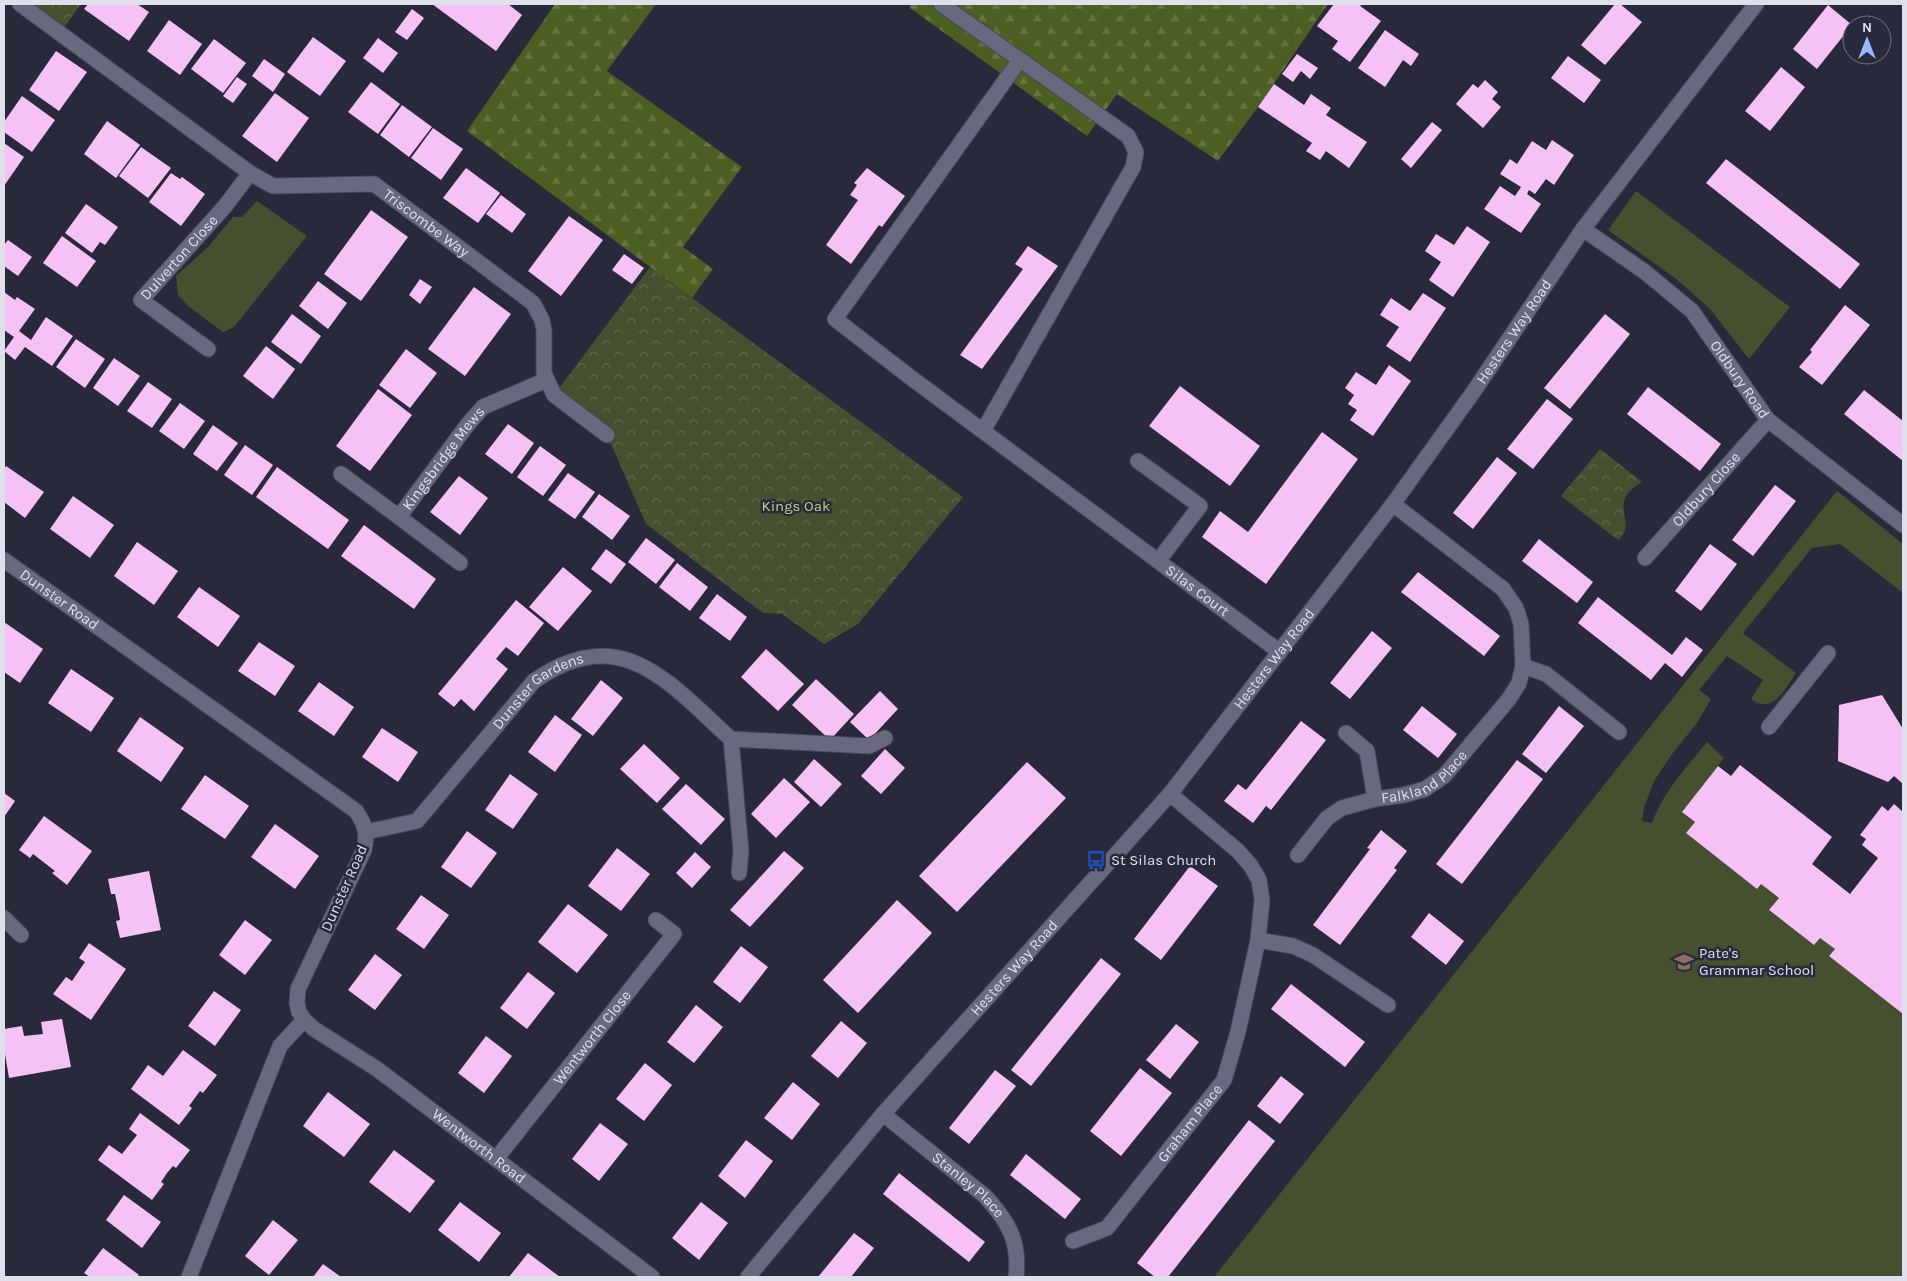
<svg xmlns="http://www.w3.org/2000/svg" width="1907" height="1281" viewBox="0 0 1907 1281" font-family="Karla,sans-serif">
  <defs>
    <pattern id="forest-firs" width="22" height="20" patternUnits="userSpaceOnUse" patternTransform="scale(1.25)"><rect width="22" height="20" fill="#4c5e21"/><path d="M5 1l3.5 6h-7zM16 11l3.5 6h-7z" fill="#657541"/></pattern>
    <pattern id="park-crowns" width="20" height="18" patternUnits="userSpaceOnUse" patternTransform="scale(1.25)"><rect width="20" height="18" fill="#45512e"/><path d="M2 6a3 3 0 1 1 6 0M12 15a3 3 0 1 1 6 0" fill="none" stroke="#5f6a4c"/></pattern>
  </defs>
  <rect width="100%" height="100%" fill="#28293b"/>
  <g fill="#45512e">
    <path d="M1636,191L1790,307L1749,359L1710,309L1675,278L1608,230Z"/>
    <path d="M257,201L307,236L234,327L223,332L188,306L178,295L176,276L208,247L233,217H242Z"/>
    <path d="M1837,491L1903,544V593L1840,544L1812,548L1743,633L1796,673C1785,689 1773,715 1751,699L1763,680L1727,656L1699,690L1711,699L1697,723L1672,754L1654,781L1644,808L1642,821L1652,823C1663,792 1686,768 1707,742L1724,758L1682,812L1695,822L1686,833L1757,889L1761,884L1779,898L1770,911L1814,945L1820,938L1835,949L1829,956L1903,1014V1277H1214Z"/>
  </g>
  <g fill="url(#forest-firs)">
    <path d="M555,4H656L607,71L742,167L683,247L713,269L692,298L467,131Z"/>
    <path d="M910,4H1328L1258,107L1218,161L1117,94L1087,136L910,8Z"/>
  </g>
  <g fill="url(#park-crowns)">
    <path d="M20,4H81L60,33Z"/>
    <path d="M650,267L963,497L858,624L824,644L782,614L763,613L646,524L607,435L554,395Z"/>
    <path d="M1600,449L1642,482C1604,504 1640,521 1618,540L1561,496Z"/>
  </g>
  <g fill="#f6c2f5">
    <path d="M88,4H137L149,12L129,41L84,9Z"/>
    <path d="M432,4H508L522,15L496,51Z"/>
    <path d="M1334,4H1362L1360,6L1381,21L1350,62L1332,49L1338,41L1317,26Z"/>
    <path d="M1615,4H1620L1642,22L1605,65L1581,45Z"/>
    <path d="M1828,5L1852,25L1817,69L1793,49Z"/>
    <path d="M412,9L424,18L407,40L395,32Z"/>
    <path d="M169,20L202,44L180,75L147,51Z"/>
    <path d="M1385,30L1419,54L1411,66L1403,60L1385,87L1358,68Z"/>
    <path d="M313,37L346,61L320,96L287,72Z"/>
    <path d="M378,38L398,53L383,73L363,58Z"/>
    <path d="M214,39L246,63L223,93L191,69Z"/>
    <path d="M56,51L87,72L59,111L29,90Z"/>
    <path d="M1297,54L1318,68L1310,79L1301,71L1293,82L1282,74Z"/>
    <path d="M1568,56L1601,80L1584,103L1551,78Z"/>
    <path d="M264,59L285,74L273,92L252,76Z"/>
    <path d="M1781,67L1805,87L1770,131L1745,111Z"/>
    <path d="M237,77L247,84L233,103L223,96Z"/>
    <path d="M1485,80L1498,92L1492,99L1501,107L1483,128L1456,104L1473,84L1478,88Z"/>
    <path d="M371,82L400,104L378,134L348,112Z"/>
    <path d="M1274,84L1304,105L1311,94L1331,108L1326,115L1367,142L1349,168L1326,151L1320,160L1306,151L1312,143L1258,107Z"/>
    <path d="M275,93L309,118L277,162L242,136Z"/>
    <path d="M22,96L55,120L32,152L4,132V122Z"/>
    <path d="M402,105L432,127L409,157L380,135Z"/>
    <path d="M107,121L140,145L116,178L84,154Z"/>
    <path d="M1432,122L1442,130L1411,168L1401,159Z"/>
    <path d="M433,128L463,149L441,180L411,158Z"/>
    <path d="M1552,140L1574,155L1554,185L1546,179L1535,194L1529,190L1527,194L1541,204L1521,233L1484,209L1500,186L1515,196L1521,187L1500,174L1510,159L1517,164L1532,141L1546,150Z"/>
    <path d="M4,143L24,157L4,186Z"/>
    <path d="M141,147L171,168L148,198L119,176Z"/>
    <path d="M1726,159L1860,264L1840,289L1706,183Z"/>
    <path d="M466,168L500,193L478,223L443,198Z"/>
    <path d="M867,168L905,196L882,227L879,225L851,264L826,245L858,200L850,195L857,185L854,183Z"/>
    <path d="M171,173L180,179L182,177L205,194L181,226L149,202Z"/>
    <path d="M501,195L526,214L512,233L486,214Z"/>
    <path d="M86,204L118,227L105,245L100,242L92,253L65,233Z"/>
    <path d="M371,210L408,237L361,301L324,274Z"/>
    <path d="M569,216L603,240L561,296L528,271Z"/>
    <path d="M1467,226L1490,242L1453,297L1429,280L1441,262L1425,251L1436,234L1454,245Z"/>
    <path d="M62,236L96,261L77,287L43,263Z"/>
    <path d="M8,240L32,257L18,276L4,266V245Z"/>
    <path d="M1028,246L1058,266L982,369L960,355L1023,269L1015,264Z"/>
    <path d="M624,254L644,268L632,284L612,270Z"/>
    <path d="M420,279L432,287L420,304L409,295Z"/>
    <path d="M318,281L347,303L328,329L299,306Z"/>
    <path d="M474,287L511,314L465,376L428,349Z"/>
    <path d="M4,292L15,300L17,297L35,309L19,331L31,340L46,317L73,336L52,366L25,347L15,360L4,351L14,337L4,330Z"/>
    <path d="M1423,293L1446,308L1410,362L1386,346L1399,327L1380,315L1391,298L1410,311Z"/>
    <path d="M1845,305L1870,325L1822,385L1799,367L1812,352L1810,350Z"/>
    <path d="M292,314L321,336L301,364L271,342Z"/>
    <path d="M1605,314L1630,334L1570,409L1544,388Z"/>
    <path d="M76,339L105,359L85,388L56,367Z"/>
    <path d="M266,346L295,369L273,399L243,376Z"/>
    <path d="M406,349L437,373L410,408L379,385Z"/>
    <path d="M114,358L140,376L118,406L93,388Z"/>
    <path d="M1389,365L1411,381L1373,436L1350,420L1357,410L1348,404L1354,395L1345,388L1356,372L1376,385Z"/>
    <path d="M148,382L172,399L152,428L127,411Z"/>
    <path d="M1180,386L1260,446L1230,486L1149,426Z"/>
    <path d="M1648,387L1721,444L1700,471L1627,414Z"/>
    <path d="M378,389L412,415L370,471L336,446Z"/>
    <path d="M1864,390L1903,421V461L1844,414Z"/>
    <path d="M1547,399L1573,419L1533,469L1507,449Z"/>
    <path d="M180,403L205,421L184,449L159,431Z"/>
    <path d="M508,424L534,443L512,474L485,454Z"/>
    <path d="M213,425L238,443L217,471L193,454Z"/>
    <path d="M1322,432L1358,459L1266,584L1202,537L1220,511L1248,532Z"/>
    <path d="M245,445L273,465L252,495L224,475Z"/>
    <path d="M540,446L566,465L543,496L517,477Z"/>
    <path d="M1497,457L1517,473L1473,529L1453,513Z"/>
    <path d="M6,466L44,492L25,518L4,502V470Z"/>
    <path d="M277,467L349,520L328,549L256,497Z"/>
    <path d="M568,473L595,492L575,519L548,500Z"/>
    <path d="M459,476L488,498L460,535L430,512Z"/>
    <path d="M1775,485L1796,501L1753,556L1732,540Z"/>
    <path d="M599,494L630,516L612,540L582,517Z"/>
    <path d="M73,496L114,525L90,558L50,529Z"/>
    <path d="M364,525L436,579L414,609L341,556Z"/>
    <path d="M646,538L675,560L656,584L628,562Z"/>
    <path d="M1539,539L1593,582L1577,603L1522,561Z"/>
    <path d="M137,542L178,571L154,605L114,576Z"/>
    <path d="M1710,544L1737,564L1701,611L1675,591Z"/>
    <path d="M606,549L626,564L611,584L591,569Z"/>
    <path d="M677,563L708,587L690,611L659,587Z"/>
    <path d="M563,567L592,591L558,631L529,607Z"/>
    <path d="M1418,572L1500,636L1484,656L1401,592Z"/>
    <path d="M199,587L240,616L218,647L177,617Z"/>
    <path d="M717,594L747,617L730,641L699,618Z"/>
    <path d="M1598,597L1672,655L1686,637L1703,650L1682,677L1665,663L1651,680L1578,623Z"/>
    <path d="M516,600L544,623L518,656L506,647L500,654L496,659L508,669L474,711L461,699L454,707L438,694Z"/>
    <path d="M4,622L43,649L20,683L4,672Z"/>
    <path d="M1372,631L1392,648L1350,699L1330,683Z"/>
    <path d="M259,642L295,666L275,696L238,671Z"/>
    <path d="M766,649L804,684L778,711L741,677Z"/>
    <path d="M71,669L114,698L91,732L48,703Z"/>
    <path d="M816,679L854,714L830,740L792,705Z"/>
    <path d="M601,680L623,698L593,736L571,719Z"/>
    <path d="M319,682L354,707L334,736L298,711Z"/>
    <path d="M880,691L898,709L869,740L850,722Z"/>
    <path d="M1882,695L1903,729V784L1894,776L1888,782L1838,761L1839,705Z"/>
    <path d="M1422,706L1457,734L1438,758L1403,730Z"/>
    <path d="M1559,706L1584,726L1546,773L1522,754Z"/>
    <path d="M555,715L582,735L555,772L528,752Z"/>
    <path d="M140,717L184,748L161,782L117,751Z"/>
    <path d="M1301,721L1326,740L1271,810L1266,806L1253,823L1224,801L1238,784L1246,790Z"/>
    <path d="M382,728L418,752L398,782L362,757Z"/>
    <path d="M644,744L680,778L657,803L620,769Z"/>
    <path d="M885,749L905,768L881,794L861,776Z"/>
    <path d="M814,759L842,784L821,807L794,782Z"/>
    <path d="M1517,760L1543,779L1462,884L1436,864Z"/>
    <path d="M1027,762L1066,798L957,912L919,876Z"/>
    <path d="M1740,765L1832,837L1812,864L1850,894L1878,858L1862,845L1866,839L1860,835L1882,806L1888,811L1894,804L1903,812V1014L1829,956L1835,949L1820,938L1814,945L1769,910L1779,898L1761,884L1757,889L1686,833L1695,822L1682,812L1718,766L1731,776Z"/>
    <path d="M510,774L538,794L513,829L485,810Z"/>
    <path d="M205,775L249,806L225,839L181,809Z"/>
    <path d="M784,778L810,802L776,838L751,814Z"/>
    <path d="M686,784L725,819L701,845L662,809Z"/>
    <path d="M4,793L15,801L4,817Z"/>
    <path d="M44,816L92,851L67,885L52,873L55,871L33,854L30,858L19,850Z"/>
    <path d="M275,824L319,856L295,889L251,857Z"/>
    <path d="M1381,830L1407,851L1394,868L1397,870L1340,945L1313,925L1370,849L1367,848Z"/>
    <path d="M467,831L497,853L471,888L441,867Z"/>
    <path d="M617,848L650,874L621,911L588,886Z"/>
    <path d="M784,851L804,868L750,927L730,910Z"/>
    <path d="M695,852L711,867L692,888L676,873Z"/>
    <path d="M1190,866L1218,886L1161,960L1134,939Z"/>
    <path d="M149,871L161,930L120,938L116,921L120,920L118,908L115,894H111L108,879Z"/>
    <path d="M421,895L449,915L424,949L396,929Z"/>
    <path d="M897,900L932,933L858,1013L823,980Z"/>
    <path d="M568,904L608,935L577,973L538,942Z"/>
    <path d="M1429,913L1464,941L1446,965L1411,937Z"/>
    <path d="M245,920L272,940L245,975L219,955Z"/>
    <path d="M89,943L126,969L91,1020L53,994L66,977L72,981L85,962L79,958Z"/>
    <path d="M741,946L768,967L740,1003L713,982Z"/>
    <path d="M375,954L402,975L375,1010L348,990Z"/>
    <path d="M1101,958L1121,974L1031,1086L1011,1070Z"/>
    <path d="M528,972L555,993L527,1029L500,1008Z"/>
    <path d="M1291,984L1365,1042L1345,1067L1271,1009Z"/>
    <path d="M214,991L241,1010L215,1046L188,1026Z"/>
    <path d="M696,1005L723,1027L694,1063L667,1042Z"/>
    <path d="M62,1019L71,1067L9,1078L4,1048V1029L22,1026L24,1036L43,1034L41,1022Z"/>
    <path d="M841,1021L867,1043L838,1078L811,1056Z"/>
    <path d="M1176,1024L1199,1042L1170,1079L1146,1060Z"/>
    <path d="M486,1036L512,1056L484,1093L458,1073Z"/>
    <path d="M183,1050L217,1075L203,1093L200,1091L189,1106L192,1108L179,1125L131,1089L148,1065L163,1076Z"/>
    <path d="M645,1063L672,1085L644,1121L616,1099Z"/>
    <path d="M1140,1068L1172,1093L1121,1156L1090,1131Z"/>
    <path d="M995,1070L1016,1086L969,1144L949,1128Z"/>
    <path d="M1281,1076L1304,1094L1280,1124L1257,1106Z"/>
    <path d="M793,1082L820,1104L792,1140L764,1118Z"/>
    <path d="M328,1092L370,1124L344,1157L303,1126Z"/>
    <path d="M140,1113L190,1150L176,1168L173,1166L167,1173L161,1182L164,1184L152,1200L98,1160L109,1145L122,1154L137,1135L129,1129Z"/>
    <path d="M1249,1120L1275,1141L1168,1277H1155L1137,1263Z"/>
    <path d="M600,1123L628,1144L599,1181L572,1159Z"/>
    <path d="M746,1140L773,1161L745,1198L718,1176Z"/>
    <path d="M394,1150L435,1181L410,1213L369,1182Z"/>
    <path d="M1026,1154L1081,1199L1065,1219L1010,1175Z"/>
    <path d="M899,1173L985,1242L969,1262L883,1194Z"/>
    <path d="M124,1195L161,1222L142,1248L106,1220Z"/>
    <path d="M460,1202L501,1233L479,1262L438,1230Z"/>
    <path d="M701,1202L728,1223L699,1260L672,1238Z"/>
    <path d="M273,1220L298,1240L269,1275L245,1256Z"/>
    <path d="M854,1233L874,1248L851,1277H818Z"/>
    <path d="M103,1248L139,1275L137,1277H90L84,1273Z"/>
    <path d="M528,1253L560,1277H509Z"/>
    <path d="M323,1264L341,1277H313Z"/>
  </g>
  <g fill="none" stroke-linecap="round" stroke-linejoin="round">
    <defs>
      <g id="lane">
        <path d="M941,4L1128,136L1136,152L1133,167L983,431"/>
        <path d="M1019,61L835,319L910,377L1158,561"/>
        <path d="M1769,727L1828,653"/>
        <path d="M1346,733L1367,751L1375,799"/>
        <path d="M739,873L741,851L731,739L869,746L885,738"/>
      </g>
      <g id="street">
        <path id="s1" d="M20,4L250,173L273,186L374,184L533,303L542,320L544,330V373L554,395L607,435"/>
        <path id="s2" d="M1583,229L1645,272L1692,311L1768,420L1903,525"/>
        <path id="s3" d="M208,349L141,300L226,205L250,173"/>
        <path id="s4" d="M1138,461L1200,506L1158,561L1280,652"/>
        <path d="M341,474L399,517"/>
        <path id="s5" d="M1645,558L1768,420"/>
        <path id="s6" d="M4,560L356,811C365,824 368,834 364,850L298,989L297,1003L299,1012L304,1020L314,1029L377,1069L652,1277"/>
        <path id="s7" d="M460,563L399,517L468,424L483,407L546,380"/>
        <path d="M1523,666L1546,674L1619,732"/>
        <path id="s8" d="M366,832L417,821L534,681C621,620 669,683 731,739"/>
        <path id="s9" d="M1298,855L1327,818L1342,808L1375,799L1404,795L1425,789L1444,776L1509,699L1519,683L1523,666L1521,624L1516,608L1503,589L1393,504"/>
        <path d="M4,918L21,935"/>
        <path d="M1258,940L1293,946L1313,955L1388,1005"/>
        <path id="s10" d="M883,1114L985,1196C1009,1222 1020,1242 1016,1277"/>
        <path id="s11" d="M496,1159L674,934L656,920"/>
        <path id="s12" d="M1073,1241L1107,1228L1224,1080L1238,1032L1258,940L1262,900L1259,880L1251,866L1238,851L1170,794"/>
        <path d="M189,1277L280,1046L304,1020"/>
      </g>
      <g id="secondary">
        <path id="s13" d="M748,1277L883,1114L1170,794L1393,504L1474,391L1583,229L1756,4"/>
      </g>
    </defs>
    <use href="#lane" stroke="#474757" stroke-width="17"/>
    <use href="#street" stroke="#474757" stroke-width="17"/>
    <use href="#secondary" stroke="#474757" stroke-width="17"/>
    <use href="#lane" stroke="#68697e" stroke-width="15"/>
    <use href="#street" stroke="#68697e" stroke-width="15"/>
    <use href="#secondary" stroke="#68697e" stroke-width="15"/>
  </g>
  <defs>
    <symbol id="bus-bare" viewBox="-9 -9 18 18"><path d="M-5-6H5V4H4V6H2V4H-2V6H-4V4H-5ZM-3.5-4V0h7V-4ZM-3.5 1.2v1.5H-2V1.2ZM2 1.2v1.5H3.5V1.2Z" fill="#1a4fb4" stroke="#28293b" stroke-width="2.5" paint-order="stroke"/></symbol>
    <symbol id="school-bare" viewBox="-9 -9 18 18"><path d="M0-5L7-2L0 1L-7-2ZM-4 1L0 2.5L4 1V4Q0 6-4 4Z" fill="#8d6e63" stroke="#28293b" stroke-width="2.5" paint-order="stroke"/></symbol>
  </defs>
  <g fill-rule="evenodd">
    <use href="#bus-bare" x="1082" y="846" width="28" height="28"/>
    <use href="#school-bare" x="1670" y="948" width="28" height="28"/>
  </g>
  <g text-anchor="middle" stroke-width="5" stroke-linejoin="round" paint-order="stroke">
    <g font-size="15" fill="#dfe0ec" stroke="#28293b">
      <text dy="5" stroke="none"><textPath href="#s1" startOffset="478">Triscombe Way</textPath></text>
      <text dy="5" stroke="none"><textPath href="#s3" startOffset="140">Dulverton Close</textPath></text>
      <text dy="5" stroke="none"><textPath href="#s13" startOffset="1218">Hesters Way Road</textPath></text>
      <text dy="5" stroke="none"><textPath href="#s2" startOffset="220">Oldbury Road</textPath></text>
      <text dy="5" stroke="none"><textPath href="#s7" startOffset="150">Kingsbridge Mews</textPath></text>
      <text dy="5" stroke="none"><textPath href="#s5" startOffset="92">Oldbury Close</textPath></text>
      <text dy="5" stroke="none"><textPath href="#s4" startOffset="195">Silas Court</textPath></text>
      <text dy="5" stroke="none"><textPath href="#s6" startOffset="68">Dunster Road</textPath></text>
      <text dy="5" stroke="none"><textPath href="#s13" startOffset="812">Hesters Way Road</textPath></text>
      <text dy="5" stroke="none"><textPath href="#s8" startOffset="232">Dunster Gardens</textPath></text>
      <text dy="5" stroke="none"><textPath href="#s9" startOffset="155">Falkland Place</textPath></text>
      <text transform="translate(344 888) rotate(-66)" y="5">Dunster Road</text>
      <text dy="5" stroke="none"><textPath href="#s13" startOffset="408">Hesters Way Road</textPath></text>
      <text dy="5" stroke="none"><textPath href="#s11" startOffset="155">Wentworth Close</textPath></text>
      <text dy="5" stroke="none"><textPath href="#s12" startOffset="170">Graham Place</textPath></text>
      <text dy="5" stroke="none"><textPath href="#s6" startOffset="876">Wentworth Road</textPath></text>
      <text dy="5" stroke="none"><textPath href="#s10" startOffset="111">Stanley Place</textPath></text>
    </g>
    <g font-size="15" fill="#b8d57c" stroke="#28293b">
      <text x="796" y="511">Kings Oak</text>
    </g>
    <g font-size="15" fill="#dfe0ec" stroke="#28293b" text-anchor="start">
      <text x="1111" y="865">St Silas Church</text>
      <text x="1699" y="958">Pate's<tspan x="1699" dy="17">Grammar School</tspan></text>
    </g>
  </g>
  <rect width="1907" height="1281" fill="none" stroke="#dfe0ec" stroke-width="10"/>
  <g transform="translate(1867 40)"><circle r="24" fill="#28293b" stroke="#717282"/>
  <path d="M0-4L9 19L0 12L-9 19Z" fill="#94b7fd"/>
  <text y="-8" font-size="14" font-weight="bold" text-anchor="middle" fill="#dfe0ec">N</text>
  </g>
</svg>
